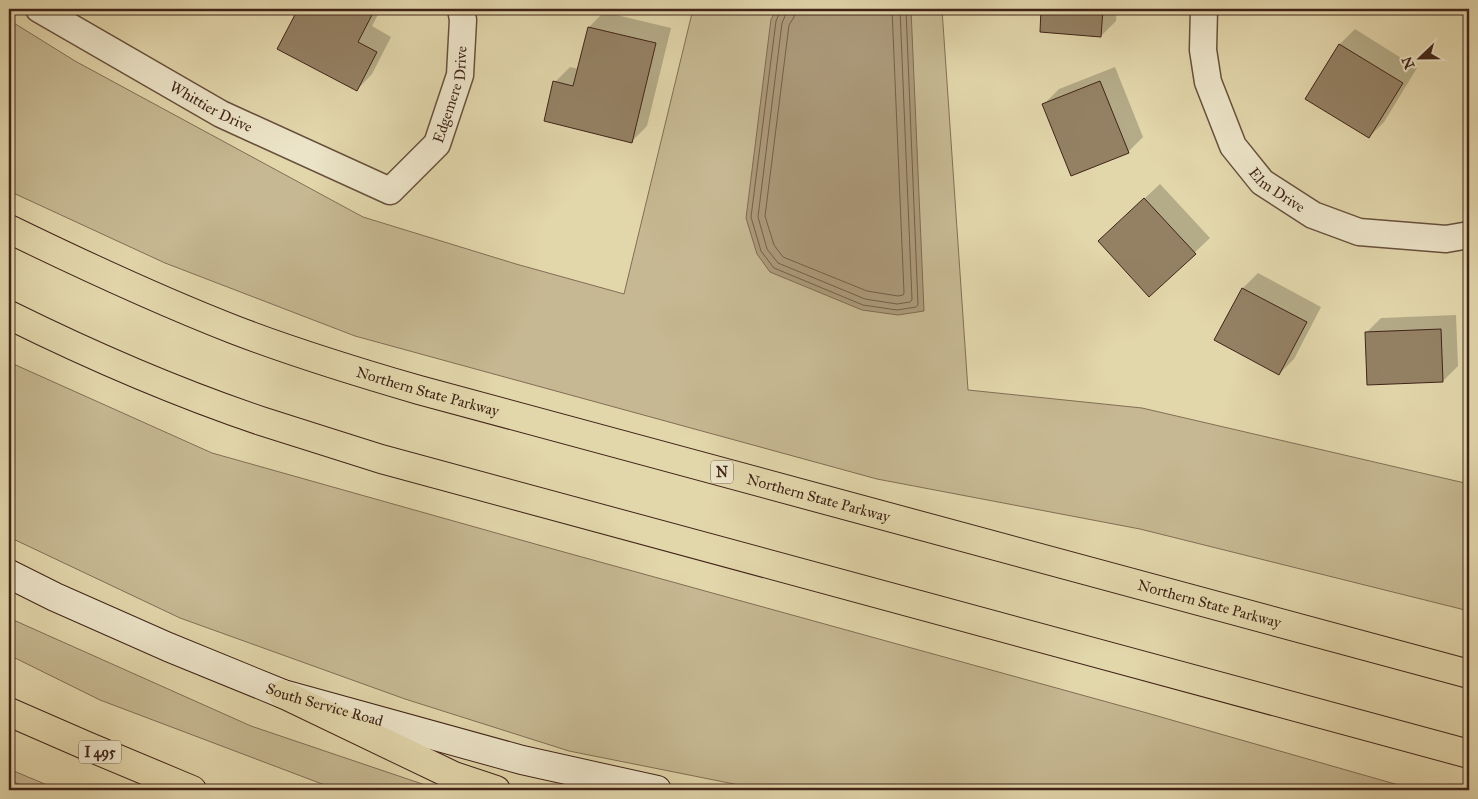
<svg xmlns="http://www.w3.org/2000/svg" width="1478" height="799" viewBox="0 0 1478 799" font-family="'IM FELL Great Primer',serif">
  <rect width="100%" height="100%" fill="#e2d6ab"/>
  <filter id="stains"><feTurbulence type="fractalNoise" baseFrequency=".004" numOctaves="4"/><feColorMatrix values="0 0 0 0 .2 0 0 0 0 .09 0 0 0 0 .02 0 0 0 .5 -.17"/></filter>
  <radialGradient id="worn" r=".72"><stop offset=".6" stop-color="#630" stop-opacity="0"/><stop offset="1" stop-color="#630" stop-opacity=".3"/></radialGradient>
  <g fill="#c6b892" stroke="#836e55">
    <path d="M693,9H942L968,390L1142,408L1469,484V611L1140,529L877,479L355,336L165,263L9,191V20L75,61L363,217L516,264L624,294Z"/>
    <path d="M9,362L212,453L553,549L1147,713L1416,790H764L569,751L405,699L180,618L9,537Z"/>
    <path d="M9,618L251,726L440,790H338L100,700L9,655Z"/>
    <path d="M9,769L59,790H33L9,780Z"/>
  </g>
  <path fill="#ab9979" stroke="#806a52" d="M777,9H911L924,311L898,315L862,310L770,272L757,254L746,218L771,19Z"/>
  <g fill="#0003">
    <path d="M299,9H381L372,26L391,37L372,74L357,90L279,49Z"/>
    <path d="M1042,9H1117L1116,21L1101,36L1041,31Z"/>
    <path d="M604,12L671,28L647,126L632,141L555,82L570,67L579,69L589,27Z"/>
    <path d="M1355,29L1417,68L1384,122L1369,137L1340,44Z"/>
    <path d="M1115,67L1143,137L1128,152L1044,104L1059,89Z"/>
    <path d="M1160,184L1210,238L1150,295L1115,226Z"/>
    <path d="M1258,273L1321,307L1294,359L1279,374L1215,340L1243,288Z"/>
    <path d="M1456,315L1458,366L1443,381L1366,333L1381,318Z"/>
  </g>
  <g fill="none" stroke-linecap="round" stroke-linejoin="round">
    <g stroke="#765e48" stroke-width="1">
      <path d="M781,9L776,21L751,217L761,251L774,268L863,305L897,310L916,307L918,305L906,9"/>
      <path d="M787,9L786,14L782,23L758,217L767,249L778,263L865,299L897,304L910,302L912,300L900,9"/>
      <path d="M795,9L794,17L789,25L765,216L774,245L783,257L867,291L898,296L903,295L904,293L892,9"/>
    </g>
  </g>
  <g fill="#948164" stroke="#402418">
    <path d="M298,9H375L358,42L377,52L357,91L277,49Z"/>
    <path d="M1041,9H1103L1101,37L1040,32Z"/>
    <path d="M588,27L656,43L632,143L544,121L553,81L573,86Z"/>
    <path d="M1339,44L1403,83L1369,138L1305,99Z"/>
    <path d="M1100,81L1129,153L1071,176L1042,104Z"/>
    <path d="M1144,198L1196,254L1149,297L1098,241Z"/>
    <path d="M1242,288L1307,322L1279,375L1214,340Z"/>
    <path d="M1441,329L1443,382L1367,385L1365,332Z"/>
  </g>
  <g fill="none" stroke-linecap="round" stroke-linejoin="round">
    <defs>
      <g id="minor">
        <path id="s1" d="M39,9L221,114L390,191L437,144L460,75L463,20L461,9"/>
        <path id="s2" d="M1204,9L1203,50L1208,82L1233,146L1262,182L1313,215L1359,232L1446,239L1469,235"/>
      </g>
      <g id="secondary">
        <path id="s3" d="M9,574L55,597L168,647L283,694L522,760L657,790"/>
      </g>
      <g id="motorway">
        <path id="s4" d="M9,229C83,265 158,300 235,330C295,353 357,372 419,390L1469,674"/>
        <path d="M9,315C90,355 175,392 261,421C301,434 341,446 381,459L1469,754"/>
        <path d="M283,694L454,776L496,790"/>
        <path d="M9,712L87,746L192,790"/>
      </g>
    </defs>
    <use href="#minor" stroke="#68503d" stroke-width="29"/>
    <use href="#secondary" stroke="#402418" stroke-width="30"/>
    <use href="#motorway" stroke="#402418" stroke-width="30"/>
    <use href="#minor" stroke="#ece4c8" stroke-width="26"/>
    <use href="#secondary" stroke="#ece4c8" stroke-width="28"/>
    <use href="#motorway" stroke="#e2d6ab" stroke-width="28"/>
  </g>
  <g text-anchor="middle" stroke-width="5" stroke-linejoin="round" paint-order="stroke">
    <g fill="#ece4c8" stroke="#745e4d" stroke-width="1">
      <rect x="711" y="460.5" width="22" height="23" rx="4"/>
      <rect x="79" y="740.5" width="42" height="23" rx="4"/>
    </g>
    <g font-size="14" font-weight="bold" fill="#402418">
      <text x="722" y="477">N</text>
      <text x="100" y="757">I 495</text>
    </g>
    <g font-size="15" fill="#402418" stroke="#ece4c8">
      <text dy="5" stroke="none"><textPath href="#s1" startOffset="514">Edgemere Drive</textPath></text>
      <text dy="5" stroke="none"><textPath href="#s1" startOffset="198">Whittier Drive</textPath></text>
      <text dy="5" stroke="none"><textPath href="#s2" startOffset="205">Elm Drive</textPath></text>
      <text dy="5" stroke="none"><textPath href="#s4" startOffset="450">Northern State Parkway</textPath></text>
      <text dy="5" stroke="none"><textPath href="#s4" startOffset="855">Northern State Parkway</textPath></text>
      <text dy="5" stroke="none"><textPath href="#s4" startOffset="1260">Northern State Parkway</textPath></text>
      <text dy="5" stroke="none"><textPath href="#s3" startOffset="342">South Service Road</textPath></text>
    </g>
  </g>
  <rect width="1478" height="799" fill="none" stroke="#e2d6ab" stroke-width="30"/>
  <rect x="10" y="10" width="1458" height="779" fill="none" stroke="#402418" stroke-width="2.5"/>
  <rect x="15" y="15" width="1448" height="769" fill="none" stroke="#402418"/>
  <g transform="translate(1420 58) rotate(248)" stroke="#ece4c8" stroke-width="4" paint-order="stroke">
  <path d="M0-4L9 19L0 12L-9 19Z" fill="#402418"/>
  <text y="-8" font-size="14" font-weight="bold" text-anchor="middle" fill="#402418">N</text>
  </g>
  <rect width="100%" height="100%" filter="url(#stains)"/>
  <rect width="100%" height="100%" fill="url(#worn)"/>
</svg>
